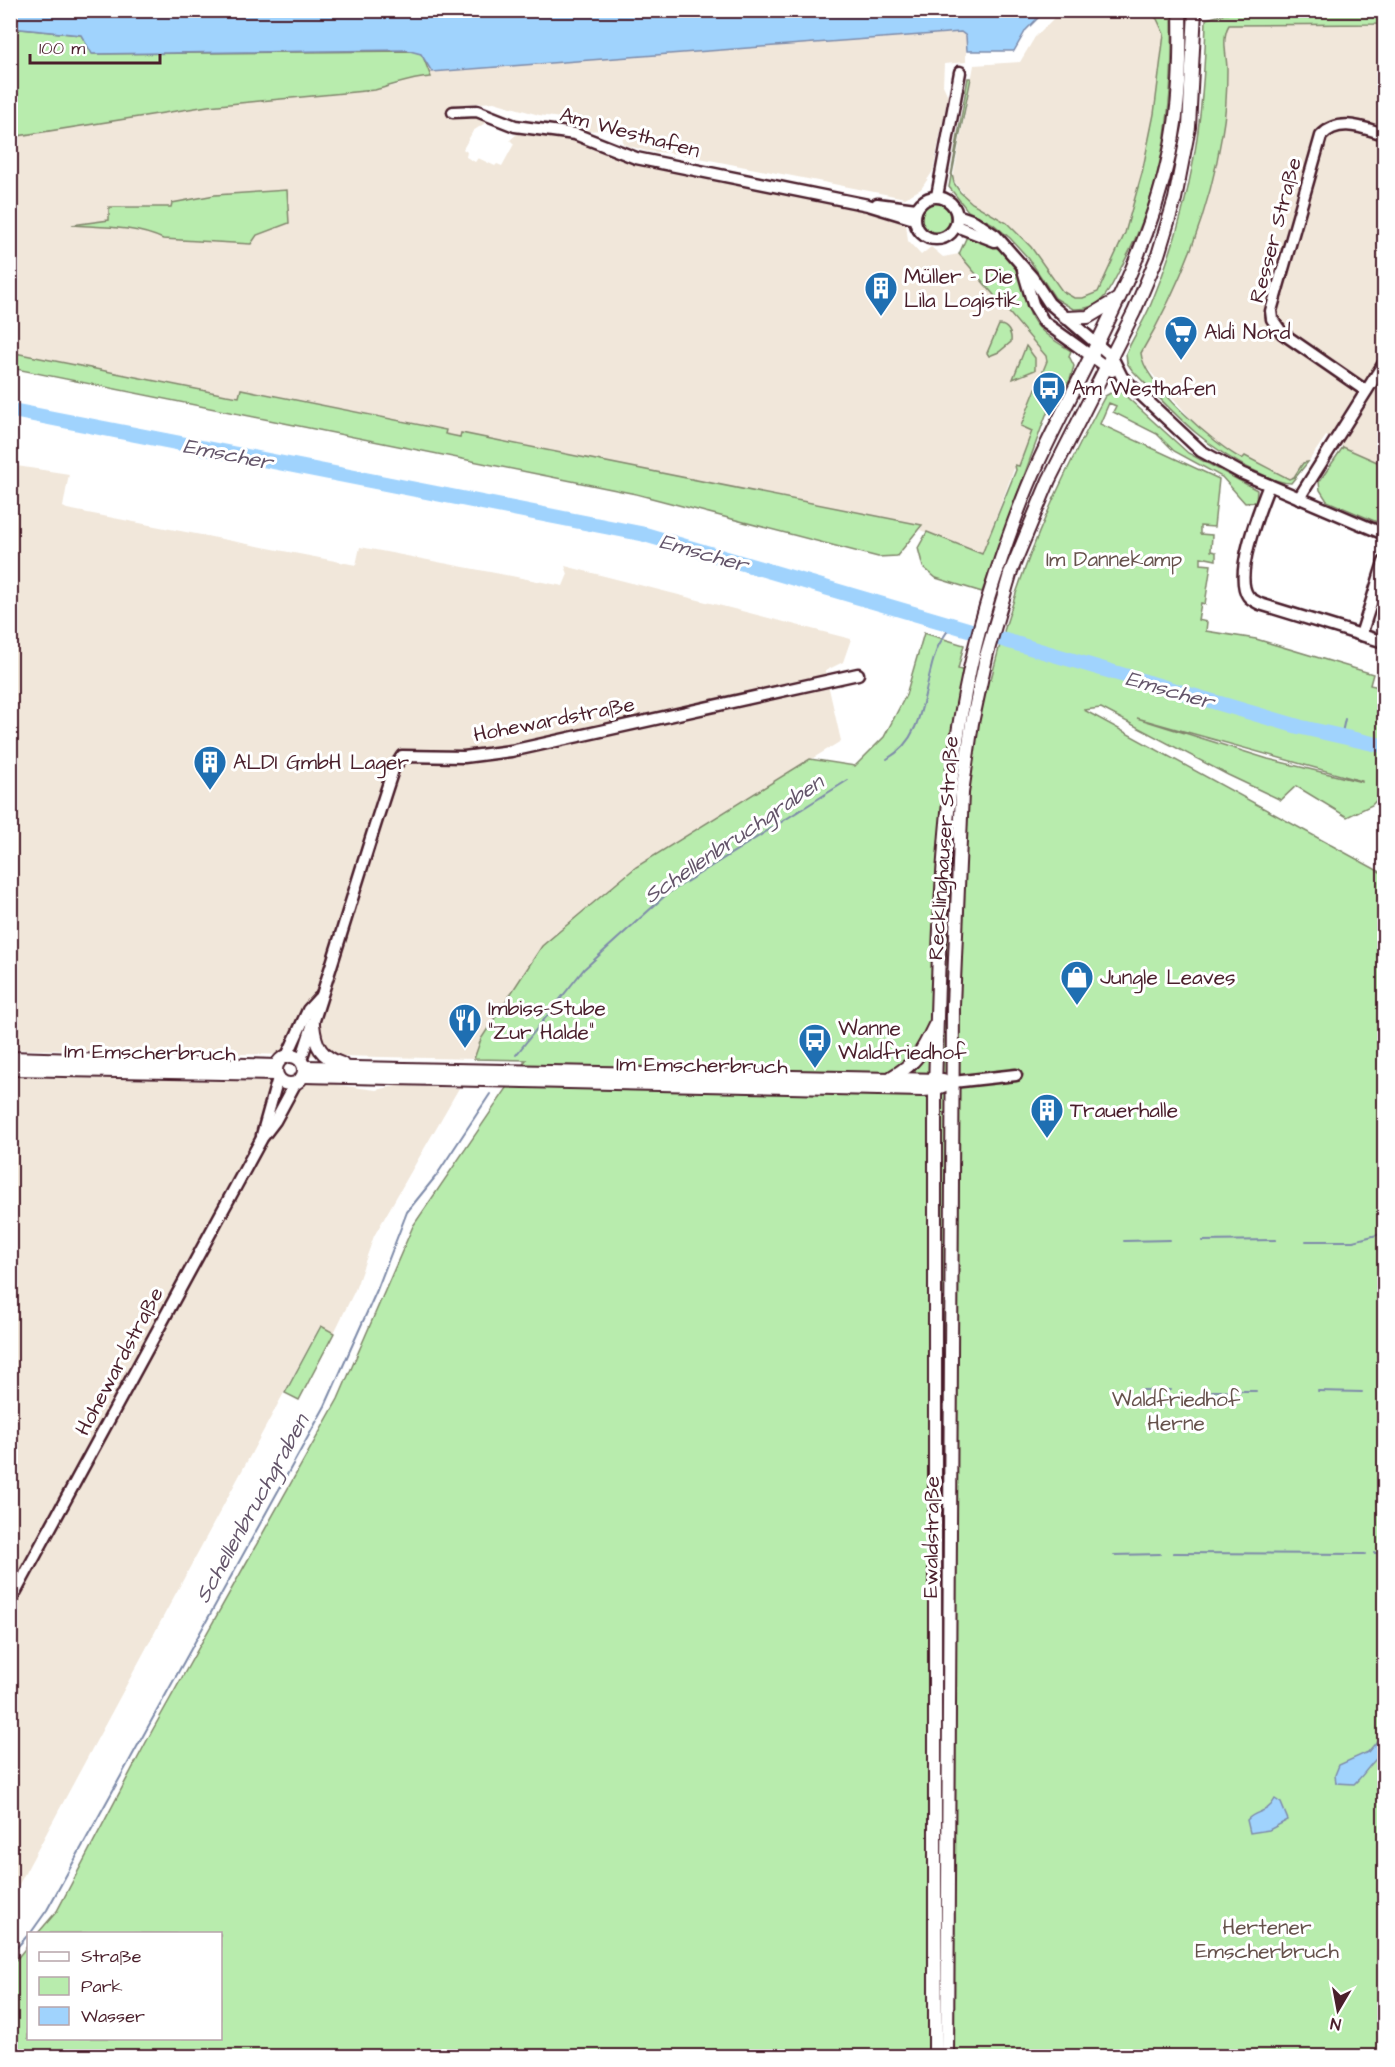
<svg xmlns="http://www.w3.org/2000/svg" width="1395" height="2067" viewBox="0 0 1395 2067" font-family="'Architects Daughter',sans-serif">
  <rect width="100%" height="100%" fill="#fff"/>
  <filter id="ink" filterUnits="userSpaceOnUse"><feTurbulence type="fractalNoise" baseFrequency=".0167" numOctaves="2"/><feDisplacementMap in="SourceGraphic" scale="12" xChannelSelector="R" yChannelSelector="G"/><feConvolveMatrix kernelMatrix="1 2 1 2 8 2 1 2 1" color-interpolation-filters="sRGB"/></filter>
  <g filter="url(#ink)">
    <g fill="#f1e7da" fill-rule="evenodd">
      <path d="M1061,11H1148L1157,19L1164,34L1154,114L1142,173L1125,233L1098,292L1083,299L1074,298L1062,291L1031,247L1007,224L967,199L953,179L974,65L1020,62L1035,37Z"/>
      <path d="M1384,24V465L1343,447L1326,436L1308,462L1303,463L1294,477L1289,479L1245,456L1242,460L1204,434L1142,362L1141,353L1180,272L1203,216L1222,133L1227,68L1225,32L1229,25Z"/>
      <path d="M961,32L966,36V62L944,64L943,85L948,96L933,171L921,189L905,198L679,154L646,151L623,144L622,129L587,131L568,119L539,115L494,102L452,105L454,117L485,116V123L473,131L463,149L467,152L466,157L475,162L478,158L495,166L497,164L502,166L514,144L510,140L517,134L562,136L637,165L895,217L906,224L908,241L921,255L931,247L943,257L959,254L1046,356L1047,361L1021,426L1033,430L1019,467L1014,469L982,554L920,530L922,526L461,433V437L445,434L446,430L241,389L239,397L226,395L11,352V137L208,106L375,90L398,85L409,78L431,77L430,71ZM130,206L171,207L289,223L257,235L251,244L163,239L153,234L114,227L77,225L109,220L110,207Z"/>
      <path d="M10,465L69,474L63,507L67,509L356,565L360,547L563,586L568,574L565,566L851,639L843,662L825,671L841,741L636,867L542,946L481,1039L474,1059L11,1049Z"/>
      <path d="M11,1077L323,1083L376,1090L396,1086L459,1088L374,1236L355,1290L334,1333L320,1326L11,1899Z"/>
    </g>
    <g fill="#b8ecad" stroke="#81866c" stroke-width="1.5" fill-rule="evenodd">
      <path d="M1241,10L1384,11V24L1229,25C1221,38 1227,56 1227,70C1227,92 1226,113 1222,134C1210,210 1180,287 1141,353C1143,382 1216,446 1242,459L1245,456L1289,479L1294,477L1303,463L1308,462L1291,483C1279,483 1268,477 1257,472C1205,449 1171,410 1132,370L1127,363L1126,353C1134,336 1144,321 1151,304C1191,208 1204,122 1206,19Z"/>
      <path d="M1148,11H1172C1174,99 1165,185 1123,264C1110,287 1105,311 1073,309L1055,298L1029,259L1010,238L993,224L968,211L949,187L968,78H971L952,174L954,183L960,192L972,203L1007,223L1031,247L1062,291L1074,298H1083L1098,292L1125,233L1142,173L1154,114L1164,34L1157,19Z"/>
      <path d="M11,28L81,35L93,54L413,51L422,54L431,77C411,78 395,85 375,90L208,106L11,137Z"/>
      <path d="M287,190L289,223L257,235L251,244L163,239C136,226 102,227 72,225L109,220V207H171L172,203L215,195Z"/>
      <circle cx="935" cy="218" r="15"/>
      <path d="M968,234C993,243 1014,254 1021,282C1025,294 1026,307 1032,318C1040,333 1057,342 1071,351L1069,356L1074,366L1070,380L1046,415L982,592L936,578L923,567L918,548L927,532L982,554L1016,470L1015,465L1019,466L1032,431L1021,426L1047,361L1046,356L959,254Z"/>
      <path d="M999,325C1008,325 1012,334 1011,342L999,352L989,356L987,353Z"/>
      <path d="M1026,346L1035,358V370L1013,379Z"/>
      <path d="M10,352L226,395L239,397L241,389L446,430L445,434L460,437L461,433L922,525L897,556L878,557L636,494L11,368Z"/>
      <path d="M1118,389L1188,453L1257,490L1256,502L1245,503L1222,477L1174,451L1157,434L1113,412L1116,406L1109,403L1100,424L1219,479L1214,527L1200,526V534L1212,535L1211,551L1216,552V560L1201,557V564L1211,565L1205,604L1201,603L1198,620L1207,622L1206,631L1256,639L1373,674L1370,685L1384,688V792L1372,805L1347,817L1296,786L1281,800L1228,775L1101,708L1084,710L1384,874V2056H11V1966L28,1945V2038H220V1934L38,1933L57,1911L152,1731L338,1399L413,1226L526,1060L474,1059L481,1039L542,946L636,867L810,759L855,766L884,737L906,695L924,633L964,645L958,669L991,679C1017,573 1054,491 1105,396ZM1137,718L1362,781V782L1268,759Z"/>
      <path d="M1343,447L1384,465V525L1327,501L1320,490L1319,482Z"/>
      <path d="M321,1326L334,1333L299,1400L285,1393Z"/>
    </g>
    <g fill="#a0d3fd" stroke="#7e8ba9" stroke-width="1.5">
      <path d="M11,10H1045V11L1026,30L1014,51H967L966,36L961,32L432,72L421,54L406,50L92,54L81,35L11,28Z"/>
      <path d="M1384,1733V1752C1371,1761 1366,1773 1354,1784L1336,1783L1335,1775L1339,1765L1368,1752Z"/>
      <path d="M1275,1799L1281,1803L1288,1820L1269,1830L1250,1833L1247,1820C1256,1809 1267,1815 1275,1799Z"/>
    </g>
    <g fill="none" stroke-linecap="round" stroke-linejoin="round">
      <g stroke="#7e8ba9" stroke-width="2">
        <path d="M1341,737L1345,719"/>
        <path d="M887,759C927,736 922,687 937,649C940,641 947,633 951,625"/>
        <path d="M516,1055L584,969L667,894L848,780"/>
        <path d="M1124,1241L1170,1240"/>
        <path d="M1202,1241L1276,1240"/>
        <path d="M1306,1241H1353L1381,1234"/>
        <path d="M1140,1390H1171"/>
        <path d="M1212,1391H1256"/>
        <path d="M1318,1391L1362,1392"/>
        <path d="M1173,1553L1365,1554"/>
        <path d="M1374,1553H1384"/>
        <path d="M1114,1555L1160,1554"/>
        <path d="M30,1934L47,1910L325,1406L377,1290L407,1212L436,1176L490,1094"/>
        <path d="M10,1955L28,1935"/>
      </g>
      <path stroke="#a0d3fd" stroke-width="15" d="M10,410L643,534L1300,727L1384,746"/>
      <defs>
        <g id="minor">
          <path d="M453,112L477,111L515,126L575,134L636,158L868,205L914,219"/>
          <path d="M937,196L960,72"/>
          <circle cx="936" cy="218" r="21"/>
          <path d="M877,204L916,209"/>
          <path d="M957,215L974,221L996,236L1032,277L1049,303L1112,357L1122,377L1201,451L1241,473L1384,534"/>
          <path d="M956,226L995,241"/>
          <path d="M1023,270L1033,304L1044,322L1112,371"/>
          <path d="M1366,391L1282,333L1272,319L1271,311L1321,136C1339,117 1363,128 1384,134"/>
          <path d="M1269,485C1260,508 1233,575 1248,596C1251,600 1255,601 1260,604L1384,642"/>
          <path d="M1299,498L1384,363"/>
          <path d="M1361,635L1384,562"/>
          <path d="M287,1056L308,1010L319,998"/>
          <path d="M301,1060C333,964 361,866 393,770L402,756L464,757L511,751L858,674"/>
          <path d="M953,1082L1016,1075"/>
          <path d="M262,1135L278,1078"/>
          <path d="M10,1602L262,1138L275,1121L295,1084"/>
        </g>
        <g id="major">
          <path d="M1066,318L1088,317L1118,299"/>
          <path d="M313,1024C315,1046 321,1057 342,1064"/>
          <circle cx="290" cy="1070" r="14"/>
          <path d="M10,1058L276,1066"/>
          <path d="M304,1067L943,1080"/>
          <path d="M10,1069L276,1074"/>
          <path d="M303,1076L923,1090L935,1089L953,1082"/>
          <path d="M892,1077C917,1063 923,1050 935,1025"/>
          <path d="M935,2056V1089C940,917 940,742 995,577C1008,537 1022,498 1039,461C1086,360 1145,266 1169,156C1180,108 1181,60 1180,10"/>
          <path d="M947,2056L953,1005L962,793L972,723L987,653L1011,571L1049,480L1134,312L1158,255L1175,199L1189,127L1195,10"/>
        </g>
      </defs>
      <use href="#minor" stroke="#4a1f2b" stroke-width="15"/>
      <use href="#major" stroke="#4a1f2b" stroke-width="16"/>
      <use href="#minor" stroke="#fff" stroke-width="10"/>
      <use href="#major" stroke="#fff" stroke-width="12"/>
    </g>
  </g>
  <defs>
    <symbol id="building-pin" viewBox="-11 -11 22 30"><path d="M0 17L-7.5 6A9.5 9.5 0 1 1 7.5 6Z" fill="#1f6fb2" stroke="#fff"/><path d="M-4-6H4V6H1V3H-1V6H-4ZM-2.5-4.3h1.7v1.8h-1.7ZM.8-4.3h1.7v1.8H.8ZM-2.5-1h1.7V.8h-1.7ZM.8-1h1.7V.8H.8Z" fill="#fff"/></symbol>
    <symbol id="supermarket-pin" viewBox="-11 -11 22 30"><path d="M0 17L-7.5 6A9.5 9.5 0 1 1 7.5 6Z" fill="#1f6fb2" stroke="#fff"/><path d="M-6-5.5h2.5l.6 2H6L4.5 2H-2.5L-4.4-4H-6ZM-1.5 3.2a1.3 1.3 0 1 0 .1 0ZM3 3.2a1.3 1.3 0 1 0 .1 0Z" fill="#fff"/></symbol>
    <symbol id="bus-pin" viewBox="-11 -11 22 30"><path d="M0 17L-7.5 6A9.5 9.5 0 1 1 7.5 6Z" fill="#1f6fb2" stroke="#fff"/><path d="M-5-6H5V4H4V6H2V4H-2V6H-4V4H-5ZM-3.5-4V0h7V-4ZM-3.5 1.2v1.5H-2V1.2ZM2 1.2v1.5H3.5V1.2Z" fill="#fff"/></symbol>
    <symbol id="shop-pin" viewBox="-11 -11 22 30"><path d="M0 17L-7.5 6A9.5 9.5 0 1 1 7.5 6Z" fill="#1f6fb2" stroke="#fff"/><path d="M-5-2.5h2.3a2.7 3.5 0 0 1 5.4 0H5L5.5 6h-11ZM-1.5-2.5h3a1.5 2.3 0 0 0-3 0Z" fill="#fff"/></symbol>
    <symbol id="restaurant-pin" viewBox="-11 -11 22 30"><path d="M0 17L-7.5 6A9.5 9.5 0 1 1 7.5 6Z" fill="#1f6fb2" stroke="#fff"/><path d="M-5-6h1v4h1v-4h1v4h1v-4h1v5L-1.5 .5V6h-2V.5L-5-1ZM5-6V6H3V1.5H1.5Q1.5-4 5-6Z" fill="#fff"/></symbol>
  </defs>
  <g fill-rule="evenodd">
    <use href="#building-pin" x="862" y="269" width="38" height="52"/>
    <use href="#supermarket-pin" x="1162" y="313" width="38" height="52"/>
    <use href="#bus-pin" x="1030" y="369" width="38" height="52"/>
    <use href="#building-pin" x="191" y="743" width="38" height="52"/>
    <use href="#shop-pin" x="1058" y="958" width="38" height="52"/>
    <use href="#restaurant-pin" x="446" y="1001" width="38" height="52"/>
    <use href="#bus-pin" x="796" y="1021" width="38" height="52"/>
    <use href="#building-pin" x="1028" y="1091" width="38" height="52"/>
  </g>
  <g text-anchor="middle" stroke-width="6" stroke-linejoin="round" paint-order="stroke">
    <g font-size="21" fill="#4a1f2b" stroke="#fff">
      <text transform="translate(630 132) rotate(15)" y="7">Am Westhafen</text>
      <text transform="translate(1275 230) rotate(-75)" y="7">Resser Straße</text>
      <text transform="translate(554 719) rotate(-11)" y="7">Hohewardstraße</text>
      <text transform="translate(943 848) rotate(-86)" y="7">Recklinghauser Straße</text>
      <text transform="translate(150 1052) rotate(1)" y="7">Im Emscherbruch</text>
      <text transform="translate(702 1065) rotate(1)" y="7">Im Emscherbruch</text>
      <text transform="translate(119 1361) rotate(-62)" y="7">Hohewardstraße</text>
      <text transform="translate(931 1537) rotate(-89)" y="7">Ewaldstraße</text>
    </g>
    <g font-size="21" fill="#4a1f2b" stroke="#fff" text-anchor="start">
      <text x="904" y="283">Müller - Die<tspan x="904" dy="24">Lila Logistik</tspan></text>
      <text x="1204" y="339">Aldi Nord</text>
      <text x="1072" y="395">Am Westhafen</text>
      <text x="233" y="769">ALDI GmbH Lager</text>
      <text x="1100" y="984">Jungle Leaves</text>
      <text x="488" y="1015">Imbiss-Stube<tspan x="488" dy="24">"Zur Halde"</tspan></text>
      <text x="838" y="1035">Wanne<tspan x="838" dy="24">Waldfriedhof</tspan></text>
      <text x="1070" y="1117">Trauerhalle</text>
    </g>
    <g font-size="21" fill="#66524c" stroke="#fff">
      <text x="1114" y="566">Im Dannekamp</text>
      <text x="1176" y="1406">Waldfriedhof<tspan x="1176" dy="24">Herne</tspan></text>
      <text x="1267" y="1934">Hertener<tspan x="1267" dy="24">Emscherbruch</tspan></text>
    </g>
    <g font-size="22" font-style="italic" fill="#64556a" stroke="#fff">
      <text transform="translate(228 453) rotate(11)" y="8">Emscher</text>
      <text transform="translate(704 552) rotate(16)" y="8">Emscher</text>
      <text transform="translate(1170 689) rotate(16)" y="8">Emscher</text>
      <text transform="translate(733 838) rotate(-34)" y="8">Schellenbruchgraben</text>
      <text transform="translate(251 1508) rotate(-61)" y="8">Schellenbruchgraben</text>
    </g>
  </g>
  <rect width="1395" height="2067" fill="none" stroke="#fff" stroke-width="36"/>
  <rect x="18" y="18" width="1359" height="2031" fill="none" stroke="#4a1f2b" stroke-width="2" filter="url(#ink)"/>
  <rect x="27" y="1932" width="195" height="108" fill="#ffffff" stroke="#b7a5aa" stroke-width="1.5"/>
  <rect x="39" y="1952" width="30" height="9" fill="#ffffff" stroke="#b7a5aa" stroke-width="1.5"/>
  <text x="81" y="1962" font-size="18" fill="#4a1f2b">Straße</text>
  <rect x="39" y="1977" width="30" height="18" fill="#b8ecad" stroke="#b7a5aa" stroke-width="1.5"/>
  <text x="81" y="1992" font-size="18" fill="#4a1f2b">Park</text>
  <rect x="39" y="2007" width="30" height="18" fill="#a0d3fd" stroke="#b7a5aa" stroke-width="1.5"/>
  <text x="81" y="2022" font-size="18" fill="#4a1f2b">Wasser</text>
  <g transform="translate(1338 2010) rotate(190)" stroke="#ffffff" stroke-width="4.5" paint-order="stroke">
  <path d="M0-4.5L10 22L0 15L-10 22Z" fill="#4a1f2b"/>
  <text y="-9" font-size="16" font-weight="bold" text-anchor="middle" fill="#4a1f2b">N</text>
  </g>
  <path d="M30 54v9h130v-9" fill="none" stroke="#4a1f2b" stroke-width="3"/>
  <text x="39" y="54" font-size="18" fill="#4a1f2b" stroke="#ffffff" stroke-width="4.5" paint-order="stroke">100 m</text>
</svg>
